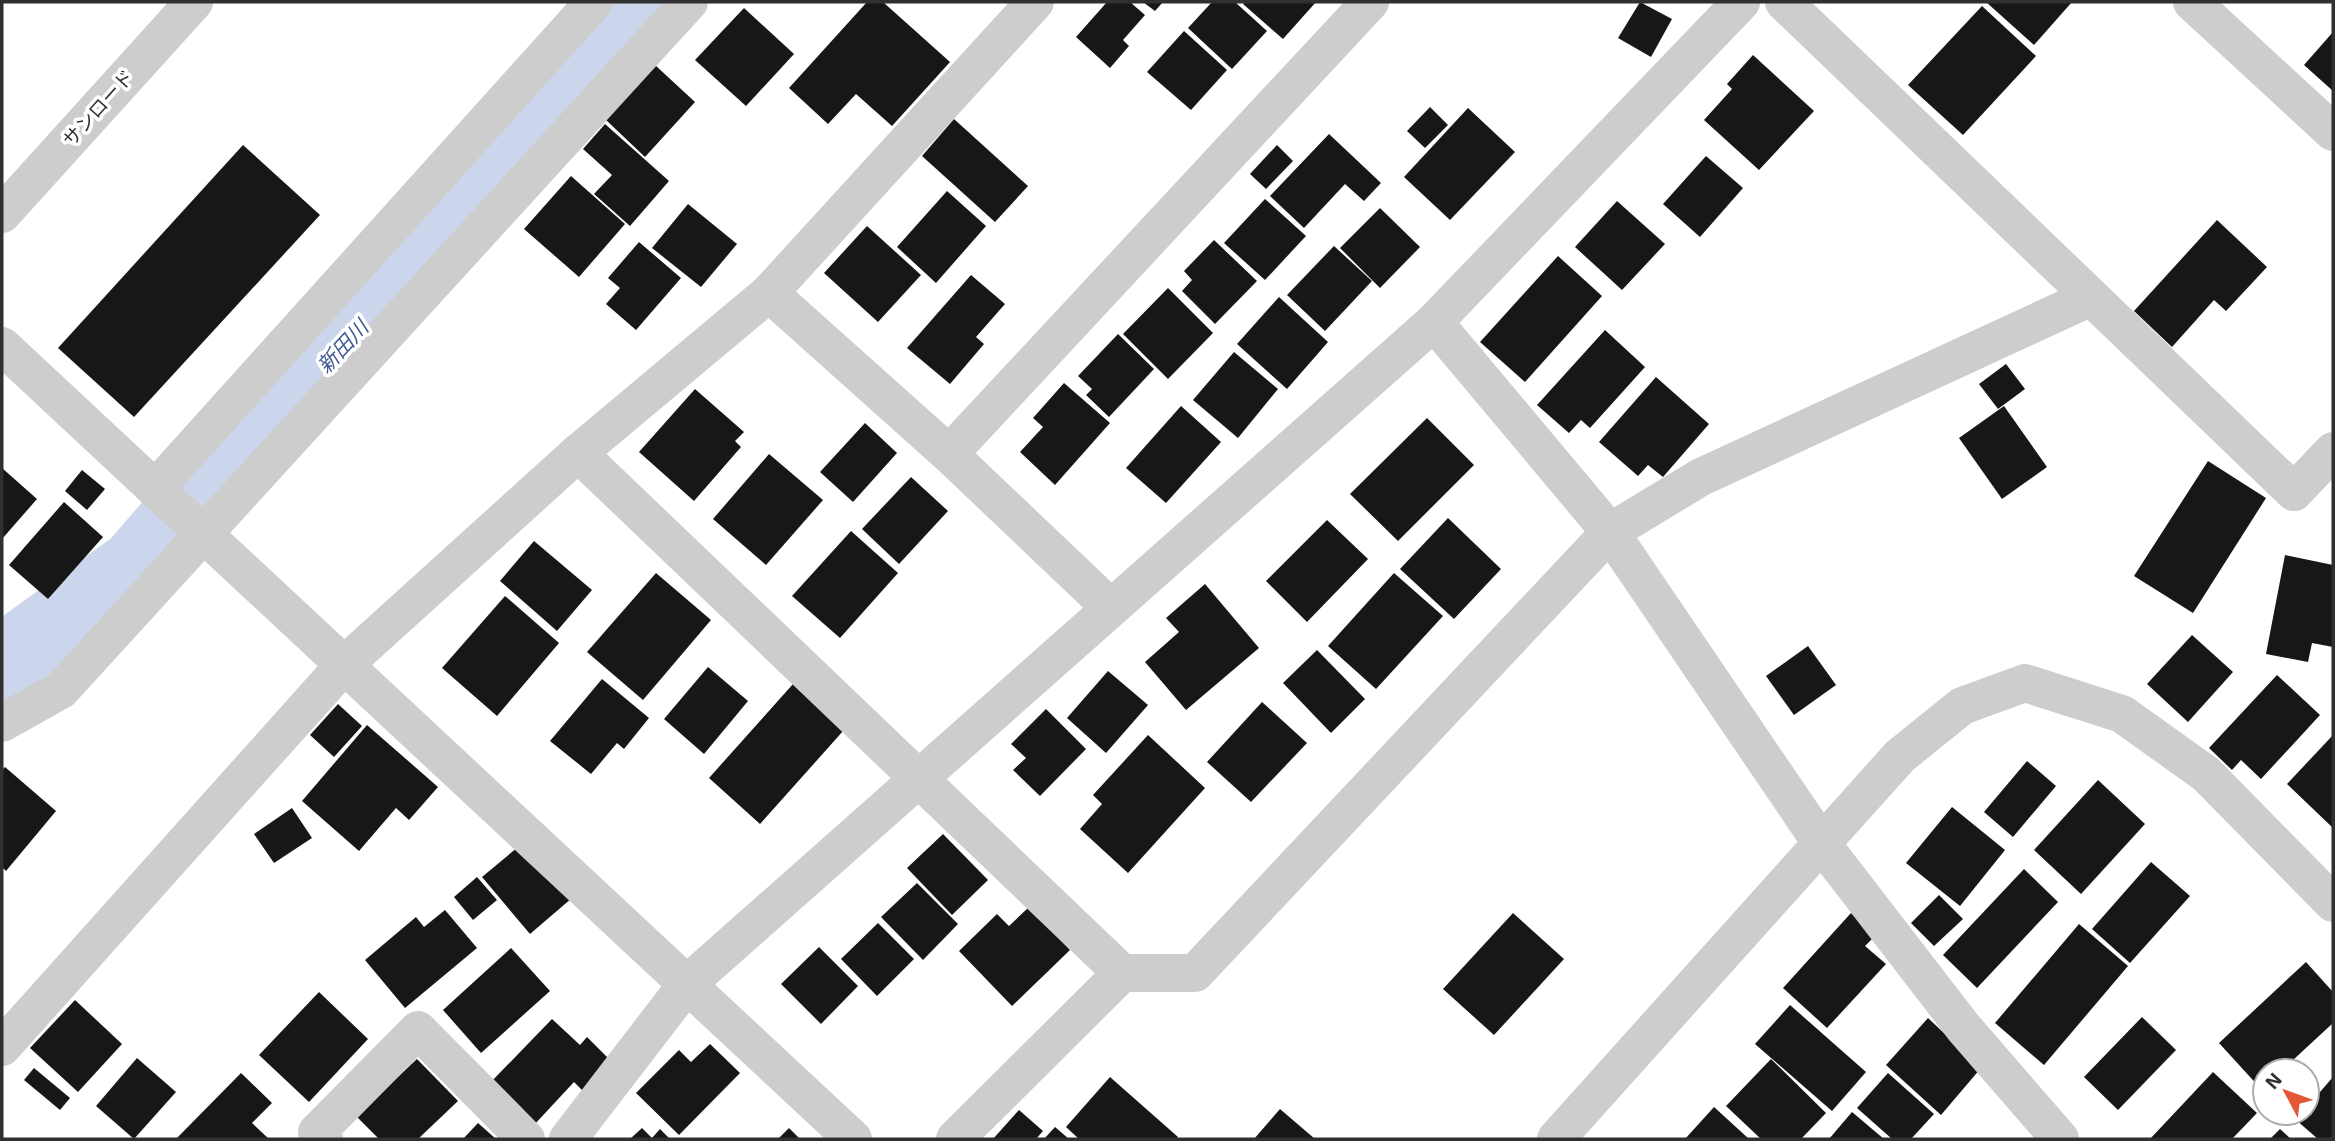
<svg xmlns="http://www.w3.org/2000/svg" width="2335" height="1141" viewBox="0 0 2335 1141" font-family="'Exo 2','Noto Sans JP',sans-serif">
  <rect width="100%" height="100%" fill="#fff"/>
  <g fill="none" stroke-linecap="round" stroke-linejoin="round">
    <path stroke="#cbd6ec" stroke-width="77" d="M2,664L137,567L182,515L597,74L658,2"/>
  </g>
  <g fill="#171717">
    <path d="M867,2H883L950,62L892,126L856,94L828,124L789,88Z"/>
    <path d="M1107,2H1130L1145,15L1123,40L1129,46L1110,68L1076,37Z"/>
    <path d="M1143,2H1163L1155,11Z"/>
    <path d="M1212,2H1235L1267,31L1232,69L1188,28Z"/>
    <path d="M1245,2H1316L1283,39L1243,4Z"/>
    <path d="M1640,2L1672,19L1651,57L1618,38Z"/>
    <path d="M1986,2H2072L2034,45Z"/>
    <path d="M1982,6L2036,56L1963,135L1908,85Z"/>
    <path d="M744,8L794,54L746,106L695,60Z"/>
    <path d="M1184,31L1227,70L1191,110L1147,72Z"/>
    <path d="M2333,32V91L2304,65Z"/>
    <path d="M1753,55L1814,111L1759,170L1704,120L1732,89L1727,84Z"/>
    <path d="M655,65L695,102L645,157L605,119Z"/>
    <path d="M1430,107L1448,125L1425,148L1407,131Z"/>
    <path d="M1468,108L1515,152L1450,220L1404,177Z"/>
    <path d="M954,119L1028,186L995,222L922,156Z"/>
    <path d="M605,124L669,181L630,226L594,194L612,175L583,149Z"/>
    <path d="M1329,134L1381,183L1364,201L1345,184L1304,228L1270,196Z"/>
    <path d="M243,145L320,215L134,417L58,348Z"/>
    <path d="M1277,145L1293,161L1266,189L1250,174Z"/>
    <path d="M1706,156L1743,188L1700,237L1663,204Z"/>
    <path d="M571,176L625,224L579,277L524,229Z"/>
    <path d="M947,191L986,226L936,283L897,247Z"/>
    <path d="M1265,199L1306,236L1265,280L1224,243Z"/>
    <path d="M1617,201L1665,244L1622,290L1575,247Z"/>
    <path d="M688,204L737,244L701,287L652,248Z"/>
    <path d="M1380,208L1420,247L1380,288L1340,248Z"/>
    <path d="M2217,220L2267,267L2226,311L2214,300L2172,347L2134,311Z"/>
    <path d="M867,226L921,275L878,322L824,273Z"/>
    <path d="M1214,240L1257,281L1215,324L1182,291L1192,280L1184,271Z"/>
    <path d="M639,242L681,278L636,330L606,304L620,288L608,278Z"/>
    <path d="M1334,246L1372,281L1325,331L1287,295Z"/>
    <path d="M1558,256L1602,296L1525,382L1480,342Z"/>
    <path d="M971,275L1005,304L976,337L984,344L950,384L907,348Z"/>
    <path d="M1168,288L1213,333L1168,379L1123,334Z"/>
    <path d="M1279,297L1328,342L1287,389L1237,344Z"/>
    <path d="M1605,330L1645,367L1590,428L1581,420L1569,433L1537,405Z"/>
    <path d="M1118,334L1154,369L1109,417L1086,395L1092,389L1078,376Z"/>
    <path d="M1234,352L1278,389L1238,438L1193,400Z"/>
    <path d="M2006,364L2025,389L1998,409L1979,384Z"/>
    <path d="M1656,377L1709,424L1663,477L1648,465L1638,476L1599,442Z"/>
    <path d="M1064,383L1110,423L1055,485L1020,452L1043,427L1033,418Z"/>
    <path d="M695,389L744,432L735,441L741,447L694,501L639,452Z"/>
    <path d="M1181,406L1221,442L1166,503L1126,468Z"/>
    <path d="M2004,406L2047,467L2002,499L1959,438Z"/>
    <path d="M1427,418L1474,465L1398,541L1350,494Z"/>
    <path d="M865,423L897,453L853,502L820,472Z"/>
    <path d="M769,454L823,500L766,565L713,519Z"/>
    <path d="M2208,461L2266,498L2193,613L2134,576Z"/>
    <path d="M2,468L37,499L2,539Z"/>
    <path d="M82,470L105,489L87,510L65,491Z"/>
    <path d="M911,477L948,511L899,564L862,529Z"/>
    <path d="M64,502L103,537L48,599L9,565Z"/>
    <path d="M1448,518L1501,569L1454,619L1400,569Z"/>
    <path d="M1327,520L1368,559L1307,622L1266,581Z"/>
    <path d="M851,531L898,573L840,638L792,596Z"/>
    <path d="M534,541L592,590L557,631L500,581Z"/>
    <path d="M2285,555L2333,565V647L2312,643L2308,662L2266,654Z"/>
    <path d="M656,573L711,620L643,700L587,652Z"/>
    <path d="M1394,573L1443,616L1376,689L1328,646Z"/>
    <path d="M1205,584L1259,648L1186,710L1145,662L1179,632L1166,618Z"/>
    <path d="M505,596L559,643L497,716L442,668Z"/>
    <path d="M2192,635L2233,672L2188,722L2147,684Z"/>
    <path d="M1808,646L1836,685L1794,715L1766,676Z"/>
    <path d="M1317,650L1365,699L1331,733L1283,683Z"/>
    <path d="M708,667L748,701L704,754L664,719Z"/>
    <path d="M1108,671L1148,705L1106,753L1067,718Z"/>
    <path d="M2277,675L2320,715L2261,779L2241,760L2232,770L2209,748Z"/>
    <path d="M602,679L649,718L624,749L617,743L591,774L550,741Z"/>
    <path d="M793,684L844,730L760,824L709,778Z"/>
    <path d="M1262,702L1307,743L1251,802L1207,762Z"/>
    <path d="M338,704L362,726L334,757L310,735Z"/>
    <path d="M1046,709L1086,749L1040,796L1013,770L1026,758L1011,744Z"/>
    <path d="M367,725L438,787L409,820L396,808L359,851L302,801Z"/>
    <path d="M1148,735L1205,788L1128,873L1080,829L1102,804L1093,795Z"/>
    <path d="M2333,735V828L2287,784Z"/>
    <path d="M2027,761L2056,786L2013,837L1984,812Z"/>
    <path d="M5,767L56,811L6,871L2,867V770Z"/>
    <path d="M2098,780L2145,824L2081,894L2034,850Z"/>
    <path d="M1952,807L2005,850L1960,906L1906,863Z"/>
    <path d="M292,808L312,838L274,863L254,834Z"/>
    <path d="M943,834L988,880L952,915L907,868Z"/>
    <path d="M524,842L572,898L530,934L482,877Z"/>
    <path d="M2151,862L2190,896L2130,963L2092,929Z"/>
    <path d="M2024,869L2058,902L1977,988L1943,955Z"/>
    <path d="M477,877L497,900L473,920L454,897Z"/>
    <path d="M917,883L958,924L923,960L881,917Z"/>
    <path d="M1939,895L1963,919L1934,946L1911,923Z"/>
    <path d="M1029,907L1070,950L1012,1006L959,951L997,914L1009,926Z"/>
    <path d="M445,910L477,948L405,1008L365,960L416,917L424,927Z"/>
    <path d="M1513,913L1564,959L1494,1035L1443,989Z"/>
    <path d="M1851,913L1876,935L1865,946L1886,964L1827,1028L1783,988Z"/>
    <path d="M878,923L914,959L877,996L841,959Z"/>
    <path d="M2079,924L2128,966L2044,1065L1995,1023Z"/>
    <path d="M819,947L858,986L821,1024L781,984Z"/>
    <path d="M511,948L550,991L481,1053L443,1010Z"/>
    <path d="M2306,962L2333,992V1023L2281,1071H2265V1086L2261,1089L2219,1043Z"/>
    <path d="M319,992L368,1039L309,1102L259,1055Z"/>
    <path d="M75,1000L122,1044L78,1092L30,1048Z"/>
    <path d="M1790,1005L1866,1072L1832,1111L1755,1044Z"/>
    <path d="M2142,1017L2176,1050L2118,1110L2084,1077Z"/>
    <path d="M1928,1018L1981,1068L1941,1115L1886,1065Z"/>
    <path d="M552,1019L580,1045L587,1037L611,1061L583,1091L574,1082L534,1125L490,1083Z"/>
    <path d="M710,1044L740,1073L679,1135L636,1093L679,1050L691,1062Z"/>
    <path d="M137,1058L176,1092L134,1139L96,1106Z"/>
    <path d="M417,1059L458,1101L418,1139H379L356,1116Z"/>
    <path d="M1771,1059L1826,1113L1801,1139H1761L1726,1106Z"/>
    <path d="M34,1068L70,1098L60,1110L24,1080Z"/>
    <path d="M2213,1072L2257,1113L2232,1139H2150Z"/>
    <path d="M241,1073L272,1103L252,1123L269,1139H176Z"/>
    <path d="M1888,1073L1934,1114L1911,1139H1892L1857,1108Z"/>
    <path d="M1110,1077L1178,1137L1176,1139H1079L1066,1127Z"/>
    <path d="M2333,1077V1139H2318L2296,1120L2302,1113H2307V1107Z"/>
    <path d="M1714,1107L1749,1139H1685Z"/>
    <path d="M1280,1109L1315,1139H1254Z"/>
    <path d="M1019,1110L1043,1131L1036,1139H993Z"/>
    <path d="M1852,1112L1884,1139H1829Z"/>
    <path d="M478,1123L496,1139H463Z"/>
    <path d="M1055,1127L1069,1139H1044Z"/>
    <path d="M642,1128L652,1138L660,1129L670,1139H630Z"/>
    <path d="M789,1128L800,1139H778Z"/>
    <path d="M2280,1129L2291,1139H2270Z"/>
  </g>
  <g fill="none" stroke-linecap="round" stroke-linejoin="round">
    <g stroke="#cdcdcd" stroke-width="38">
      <path d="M1784,2L2294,492L2333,451"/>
      <path d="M2192,2L2333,132"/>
      <path d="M2,214L194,2"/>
      <path d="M769,293L949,454L1111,608"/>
      <path d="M1434,322L1610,532L1822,844L1963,1027L2060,1139"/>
      <path d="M2,346L853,1139"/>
      <path d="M578,453L1122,973H1195L1610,532L1701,477L2089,298"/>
      <path d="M949,454L1370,2"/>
      <path d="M155,489L594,2"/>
      <path d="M2,723L61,690L689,2"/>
      <path d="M2,1047L345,664L578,453L769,293L1035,2"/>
      <path d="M324,1139L317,1132L418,1030L526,1139"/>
      <path d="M568,1139L687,984L1434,322L1741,2"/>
      <path d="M955,1139L1122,973"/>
      <path d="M1556,1139L1900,756L1962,706L2025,683L2122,714L2206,774L2333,903"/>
    </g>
  </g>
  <g text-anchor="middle" stroke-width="7" stroke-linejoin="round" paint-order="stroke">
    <g font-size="19" fill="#303030" stroke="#fff">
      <text transform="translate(98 108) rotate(-48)" y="7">サンロード</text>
    </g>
    <g font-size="21" font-style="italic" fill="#3f5b91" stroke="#fff">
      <text transform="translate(343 347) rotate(-47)" y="7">新田川</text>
    </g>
  </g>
  <rect width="2335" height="1141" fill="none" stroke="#303030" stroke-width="7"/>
  <g transform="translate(2286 1092) rotate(311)"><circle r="33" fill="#ffffff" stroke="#acacac" stroke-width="2"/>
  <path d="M0-5L12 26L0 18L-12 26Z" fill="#e25736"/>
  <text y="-10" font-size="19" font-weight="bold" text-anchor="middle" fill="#303030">N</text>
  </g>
</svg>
